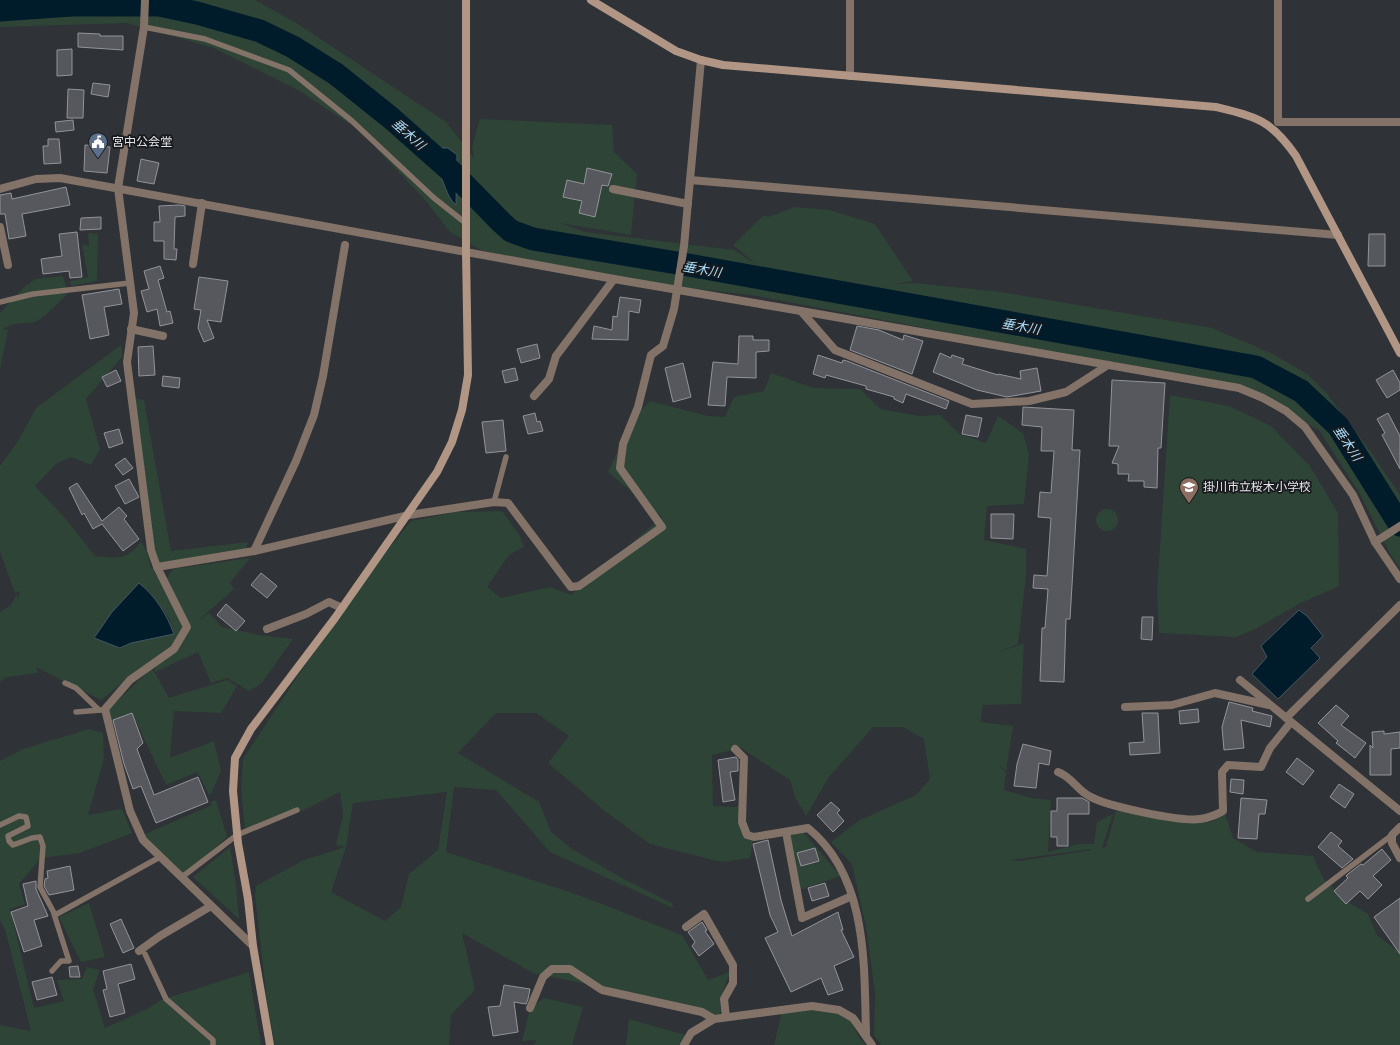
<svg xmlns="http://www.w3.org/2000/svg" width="1400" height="1045" viewBox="0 0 1400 1045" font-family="Quicksand,'Noto Sans JP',sans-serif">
  <rect width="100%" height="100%" fill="#2f3236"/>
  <g fill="#2e4436" fill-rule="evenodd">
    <path d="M0,0H255L298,24L446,122L474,158L472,147L480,119L612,125L614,152L637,174L631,235L560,223L585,232L734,250L756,264L733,245L764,215L768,217L795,207L829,210L875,224L913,281L895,284L915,283L1001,292L1212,328L1273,354L1307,374L1328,395L1373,455L1400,495V569L1389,552L1360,494L1319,430L1250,393L1151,371L757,296L650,283L540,263L481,250L450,232L425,200L359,130L298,90L214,48L127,23L0,27Z"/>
    <path d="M88,233L98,234L97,281L71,286L70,281L88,277L82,244L89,246Z"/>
    <path d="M63,276L68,293C60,301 44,319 34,322C23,324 13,322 3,329L8,330L0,370V313L25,286L36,279Z"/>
    <path d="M121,345L123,356L86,399L100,449L91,465L71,457L56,464L35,486L66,519L95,556C117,558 126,561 141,542L147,551L150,565L178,609L173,614L177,611L188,626L167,578L173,569L250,558L230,583L234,589L198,621L209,613L222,627L259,635L293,639L262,683L249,691L227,678L211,683L198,652L155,672L154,665L131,676L101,700L36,667L38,673L7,677L0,682V612L11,605L17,594L18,599L20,591L15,593L0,552V466L18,441L36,408ZM149,591L169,618L174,634L131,643L120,648L94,638Z"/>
    <path d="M771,373L814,388L860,389L880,409L919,416L940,415L959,434L986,443L998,416L1023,433L1029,454L1024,504L987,506L984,540L1026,549V576L1018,644L1000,652L1024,643L1021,704L983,705L980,722L1013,726L1006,771L999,765L1006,773L1004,790L1032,798L1051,800L1048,852L1079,844H1094L1097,822L1113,814L1102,848L1106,847L1117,807L1187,823L1211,822L1225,814L1233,838L1257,852L1313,856L1323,878L1351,904L1368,914L1377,935L1400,953V1045H881L874,1035L875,993L867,932L852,864L831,842L858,821L916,795L930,779L924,739L903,727H873L829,777L806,816L795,797L790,780L741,748L712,755L713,806L739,807L754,837L750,858L721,862L650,844L606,812L548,763L569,736L536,713H496L458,753L539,802L551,832L572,849L624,879L672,903L673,908L550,852L496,790L454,787L446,852L573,893L682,935L708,980L730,972L720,1000L721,1013L716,1016L687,1005L533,973L462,933L475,990L451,1015L449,1045H275L267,1002L255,896L256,886L304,860L345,847L336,845L343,814L340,792L296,814L245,830L241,789L243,759L297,677L382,557L411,521L456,512L502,511L520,536L524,547L509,555L487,587L501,598L550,587L571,595L662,517L608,472L632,421L650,401L708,416L725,417L734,397L764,391ZM447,792L438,850L409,874L401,907L385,921L331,892L346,847L353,803ZM1092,850L1020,861L1011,860L1091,849Z"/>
    <path d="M1170,395L1229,406L1271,426L1310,466L1338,513L1339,586L1301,603L1255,629L1236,637L1159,633L1157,592Z"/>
    <path d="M132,398L144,400L171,551L248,542L246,549L156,565Z"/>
    <circle cx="1107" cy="520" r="11"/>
    <path d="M152,668L169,698L227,680L237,686L221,713L174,711L170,758L214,741L221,771L210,796L197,772L166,785L132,713L112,721L109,709Z"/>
    <path d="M89,729L103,733L104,759L88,815L122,809L132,833L80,853L41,858L19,884L25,904L10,909L34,1008L64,1001L57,980L82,979L87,967L100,970L93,989L105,1028L147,1009L161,1000L249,972L261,1045H0V1025L31,1031L6,933L0,920V761L23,749Z"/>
    <path d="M216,800L227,837L182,877L143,835L212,805L211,802Z"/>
    <path d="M801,829L840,876L800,890L789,831Z"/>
    <path d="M230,847L236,885L239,919L193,877Z"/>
    <path d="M89,903L105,957L81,962L59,917Z"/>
    <path d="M544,998L583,1007L572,1045H534L536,1040L522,1041L530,1008Z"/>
    <path d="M819,1006L849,1016L859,1038L866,1045H774L782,1010Z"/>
    <path d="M629,1019L689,1036L684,1045H626Z"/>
  </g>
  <g fill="#001c2b" stroke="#445864">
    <path d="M406,131L425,148H448L457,155L456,205C445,196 445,180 436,168C427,156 412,145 402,135Z"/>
    <path d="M139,583C156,597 166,613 174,634L131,643L120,648L94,638L112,612Z"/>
    <path d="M1299,610L1307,616L1323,636L1311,648L1320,658L1278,699L1252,674L1267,657L1261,646Z"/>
  </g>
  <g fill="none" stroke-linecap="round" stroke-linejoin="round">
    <path stroke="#001c2b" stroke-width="23" d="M0,10L72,5H159L197,13L260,31L293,47L336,74L391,118L453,173L501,222L511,231L533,239L677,263L1256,367L1301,391L1338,426L1400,525"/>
  </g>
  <g fill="#57585e" stroke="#93949a">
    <path d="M78,33L100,34V36H123V50L78,47Z"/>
    <path d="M72,49V75L57,76V50Z"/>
    <path d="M93,83L110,85L108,97L91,94Z"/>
    <path d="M68,89L84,90L83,118H67Z"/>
    <path d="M73,120L74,130L56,132L55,122Z"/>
    <path d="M48,139H59L61,163L44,164L43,146H48Z"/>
    <path d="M85,145L110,147L107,173L84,171Z"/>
    <path d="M141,159L159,163L154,184L137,181Z"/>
    <path d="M587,168L612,174L608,186L602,185L595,217L579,213L582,201L563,197L567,180L584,184Z"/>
    <path d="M66,187L70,205L22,214L26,236L9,239L5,214H0V195L11,193L12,199Z"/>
    <path d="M179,205L185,206V216L175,217L174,249H177L176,260L164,259V241H154V222H160L159,206Z"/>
    <path d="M101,217V229L80,230L81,218Z"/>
    <path d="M77,232L82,277L70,278L69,271L43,274L41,259L62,256L59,234Z"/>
    <path d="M1369,234H1385V266H1368Z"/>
    <path d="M160,266L164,278L158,280L167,312L170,311L173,323L160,326L157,309L147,312L141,291L149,289L144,271Z"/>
    <path d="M199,277L228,281L221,322L207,320L214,338L204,342L198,328L201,310L194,309Z"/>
    <path d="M119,289L122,304L104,307L109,335L90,339L82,295Z"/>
    <path d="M620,297L641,300L639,313L629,311L628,340L592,339L594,326L612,330L613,316L617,317Z"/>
    <path d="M857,326L879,330L903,340L904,335L923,341L912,374L850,350Z"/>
    <path d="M739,336H753V340H769V351L756,352V378L727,377L725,406L708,405L713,362L738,364Z"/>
    <path d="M537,344L540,358L521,363L517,349Z"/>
    <path d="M153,346L155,375L139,376L138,347Z"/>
    <path d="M940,353L951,358L952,355L964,359L962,364L998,375V374L1021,379L1020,371L1037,368L1041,391L1007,397L977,390L933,372Z"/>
    <path d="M818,355L842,363L843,360L847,361L949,401L946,409L906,394L903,403L894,399V397L866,389V386L826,375L825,378L813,374Z"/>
    <path d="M683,363L691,397L673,402L665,368Z"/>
    <path d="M515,368L518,380L505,383L502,371Z"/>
    <path d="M116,370L121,381L107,387L102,377Z"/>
    <path d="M1393,370L1400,383V390L1387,398L1376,380Z"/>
    <path d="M163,376L180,378L179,388L162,386Z"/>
    <path d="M1112,380L1165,383L1161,448H1158L1157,488L1144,487V481H1128L1129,474H1118V464L1112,463L1119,446H1109Z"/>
    <path d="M1023,407L1074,410L1072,450H1080L1070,619H1066L1064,682L1040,681L1042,628H1045L1048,589L1033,588L1034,575L1047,576L1051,518L1038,517L1040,492L1051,493L1054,451H1041L1042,427L1022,425Z"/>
    <path d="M535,413L537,422L540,421L543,431L528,434L523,416Z"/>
    <path d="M1388,413L1400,436V469L1382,435L1385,433L1377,419Z"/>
    <path d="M966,415L982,418L978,437L962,434Z"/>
    <path d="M503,420L506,451L486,453L482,422Z"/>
    <path d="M119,429L123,443L109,448L104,433Z"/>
    <path d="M125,458L133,468L123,475L115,465Z"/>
    <path d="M129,479L139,497L125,504L115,486Z"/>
    <path d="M77,483L102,521L119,507L127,516L124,519L139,539L123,551L102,524L93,529L84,513L82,515L69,488Z"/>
    <path d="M991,514H1014L1013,539L991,538Z"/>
    <path d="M261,573L277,586L267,598L251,585Z"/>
    <path d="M226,604L245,621L236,631L217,615Z"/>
    <path d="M1142,617H1153L1152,640L1141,639Z"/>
    <path d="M1229,702L1253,708L1252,711L1272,716L1270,727L1241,720L1244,748L1224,750L1222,727Z"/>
    <path d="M1336,705L1349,716L1341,725L1366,743L1355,758L1336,743L1338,741L1318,723Z"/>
    <path d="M1198,709L1199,722L1180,724L1179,711Z"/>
    <path d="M132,713L143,743L137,749L154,795L198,777L208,802L156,823L141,786L133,789L124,764L113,720Z"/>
    <path d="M1142,713H1158L1160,753L1130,755L1129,743L1144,742Z"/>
    <path d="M1384,731V734L1400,732V748L1391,749V775H1370V745L1373,748L1372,732Z"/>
    <path d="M1023,744L1051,751L1049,765L1039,763L1036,788L1014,786L1017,764Z"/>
    <path d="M736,757L738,760V771L730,772L735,800L723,802L718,760Z"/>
    <path d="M1297,758L1314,771L1303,785L1286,772Z"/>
    <path d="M1231,779L1244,780L1243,794L1230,792Z"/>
    <path d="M1339,784L1354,794L1345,808L1330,797Z"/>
    <path d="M1057,798H1082L1089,802V814H1068V846H1057V837H1051V811H1057Z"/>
    <path d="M1241,798L1267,800L1265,814H1259L1257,839L1238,838Z"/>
    <path d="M831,802L840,810L837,813L844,821L833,832L817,815Z"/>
    <path d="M1331,832L1342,841L1338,846L1353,859L1342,868L1318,847Z"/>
    <path d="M768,840L781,900L792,936L838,912L843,930H841L854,957L834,966L843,990L828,995L821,978L791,992L765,938L778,932L770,915L753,844Z"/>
    <path d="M815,848L819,861L801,866L797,853Z"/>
    <path d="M1382,849L1391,860L1373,876L1382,885L1368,899L1360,891L1346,904L1334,891L1348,878L1346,876L1348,874L1361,864L1363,865Z"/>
    <path d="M70,866L74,890L49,895L44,886L45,879L48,878L47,871Z"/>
    <path d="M36,881V889L48,916L34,920L42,946L24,952L11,912L28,906L23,884Z"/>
    <path d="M825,883L829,896L812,901L808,888Z"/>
    <path d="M1400,898V954L1374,917Z"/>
    <path d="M121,919L134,948L123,953L110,924Z"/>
    <path d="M702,922L707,930L705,931L714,944L699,956L692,946L695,942L688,932Z"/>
    <path d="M131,964L135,979L118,984L125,1013L110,1017L103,990L107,989L103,971Z"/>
    <path d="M78,966L80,977H70L69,967Z"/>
    <path d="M52,977L57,995L37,1000L32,982Z"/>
    <path d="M504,985L530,989L528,999L526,1004L514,1002L518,1032L493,1036L488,1007L500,1006Z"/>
  </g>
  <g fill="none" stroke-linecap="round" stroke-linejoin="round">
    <g stroke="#837267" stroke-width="5.5">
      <path d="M144,27L205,39L289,70L352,121L434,198L463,221"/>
      <path d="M0,302L33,294L130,283"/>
      <path d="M494,502L506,457"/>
      <path d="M65,683L76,688L99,710"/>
      <path d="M76,712L101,710"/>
      <path d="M0,825L19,816L26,817L28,826L8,836L9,841L13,845L32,838L40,837L43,846L40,887L53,911L69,961H61L52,971"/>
      <path d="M182,877L237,835L297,810"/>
      <path d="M1308,899L1392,835"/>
      <path d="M55,915L160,857"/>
      <path d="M145,954L166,999L213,1040V1045"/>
    </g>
    <g stroke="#837267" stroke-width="8">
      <path d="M145,0L144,27L118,188L134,313L127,362L151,550L157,567L187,627L174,649L130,680L105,709L130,811L143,840L253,946"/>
      <path d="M1278,0V122H1400"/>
      <path d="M850,76V0"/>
      <path d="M690,180L1338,235"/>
      <path d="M0,189L36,179L60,178L614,279L801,311L835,350L972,404L1029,401L1066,392L1108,365"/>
      <path d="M613,189L688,204"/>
      <path d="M0,227L8,265"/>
      <path d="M193,264L202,203"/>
      <path d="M801,311L1239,388L1263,398L1286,411L1305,427L1353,495L1375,542L1400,579"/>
      <path d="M131,329L163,336"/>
      <path d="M534,396L549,379L556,356L614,279"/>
      <path d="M1375,542L1400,526"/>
      <path d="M254,551L296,461L314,415L323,376L345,245"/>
      <path d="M157,567L254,551L409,515L494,502L508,503L571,587L579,586L662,527L620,468L623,444L638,407L651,355L663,346L674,309L684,246L701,60"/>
      <path d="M267,629L306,614L329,602L342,608"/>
      <path d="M1240,680L1400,811"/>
      <path d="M1125,707L1172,705L1215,693L1269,705"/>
      <path d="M1286,718L1400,605"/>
      <path d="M735,749L744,758L742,822L747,835L754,837L808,828C868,877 864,964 866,1034"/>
      <path d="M1058,772C1072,777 1076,789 1089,796C1106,806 1180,822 1200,819C1208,818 1216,815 1223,811L1222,772L1228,765L1261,767L1270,748L1291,722"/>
      <path d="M1400,827L1392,835V843L1400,858"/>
      <path d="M786,832L802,918L852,896"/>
      <path d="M686,927L704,914L733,965V983L724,999L726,1017"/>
      <path d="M139,951L160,936L211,906"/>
      <path d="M530,1008L543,977L552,969H570L602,990L702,1012L714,1019"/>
      <path d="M684,1045L691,1033L714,1019L812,1006L839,1010L853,1018L872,1045"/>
    </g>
    <g stroke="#b19685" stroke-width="8">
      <path d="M591,0L676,51L701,60L723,65L1216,107C1257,117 1271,120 1296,156L1400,353"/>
      <path d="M270,1045L253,946L248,899L238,843L233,791L235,758L251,729L335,618L437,472L452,442L462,410L468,375L466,252V0"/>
    </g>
  </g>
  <defs>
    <symbol id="civic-pin" viewBox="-11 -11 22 30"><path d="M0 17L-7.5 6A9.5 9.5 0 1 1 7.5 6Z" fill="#5c6f8a" stroke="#18191c"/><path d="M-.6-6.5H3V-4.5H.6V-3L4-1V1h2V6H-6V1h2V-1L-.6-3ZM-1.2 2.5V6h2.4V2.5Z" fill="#fff"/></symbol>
    <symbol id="school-pin" viewBox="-11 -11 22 30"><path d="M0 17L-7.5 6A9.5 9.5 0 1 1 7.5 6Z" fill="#8d6e63" stroke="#18191c"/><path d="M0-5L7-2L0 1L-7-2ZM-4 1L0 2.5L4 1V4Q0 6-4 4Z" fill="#fff"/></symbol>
  </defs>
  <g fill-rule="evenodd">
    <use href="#civic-pin" x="87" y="131" width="22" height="30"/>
    <use href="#school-pin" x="1178" y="476" width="22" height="30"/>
  </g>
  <g text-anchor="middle" stroke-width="3.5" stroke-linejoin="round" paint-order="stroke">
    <g font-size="12" fill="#e3e5e8" stroke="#18191c" text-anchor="start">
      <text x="112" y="146">宮中公会堂</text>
      <text x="1203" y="491">掛川市立桜木小学校</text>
    </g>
    <g font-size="13" font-style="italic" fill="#a5defd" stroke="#18191c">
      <text transform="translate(409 134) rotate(42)" y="5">垂木川</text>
      <text transform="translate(702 269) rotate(10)" y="5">垂木川</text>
      <text transform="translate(1021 326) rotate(10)" y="5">垂木川</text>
      <text transform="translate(1348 443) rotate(56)" y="5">垂木川</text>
    </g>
  </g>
</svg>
